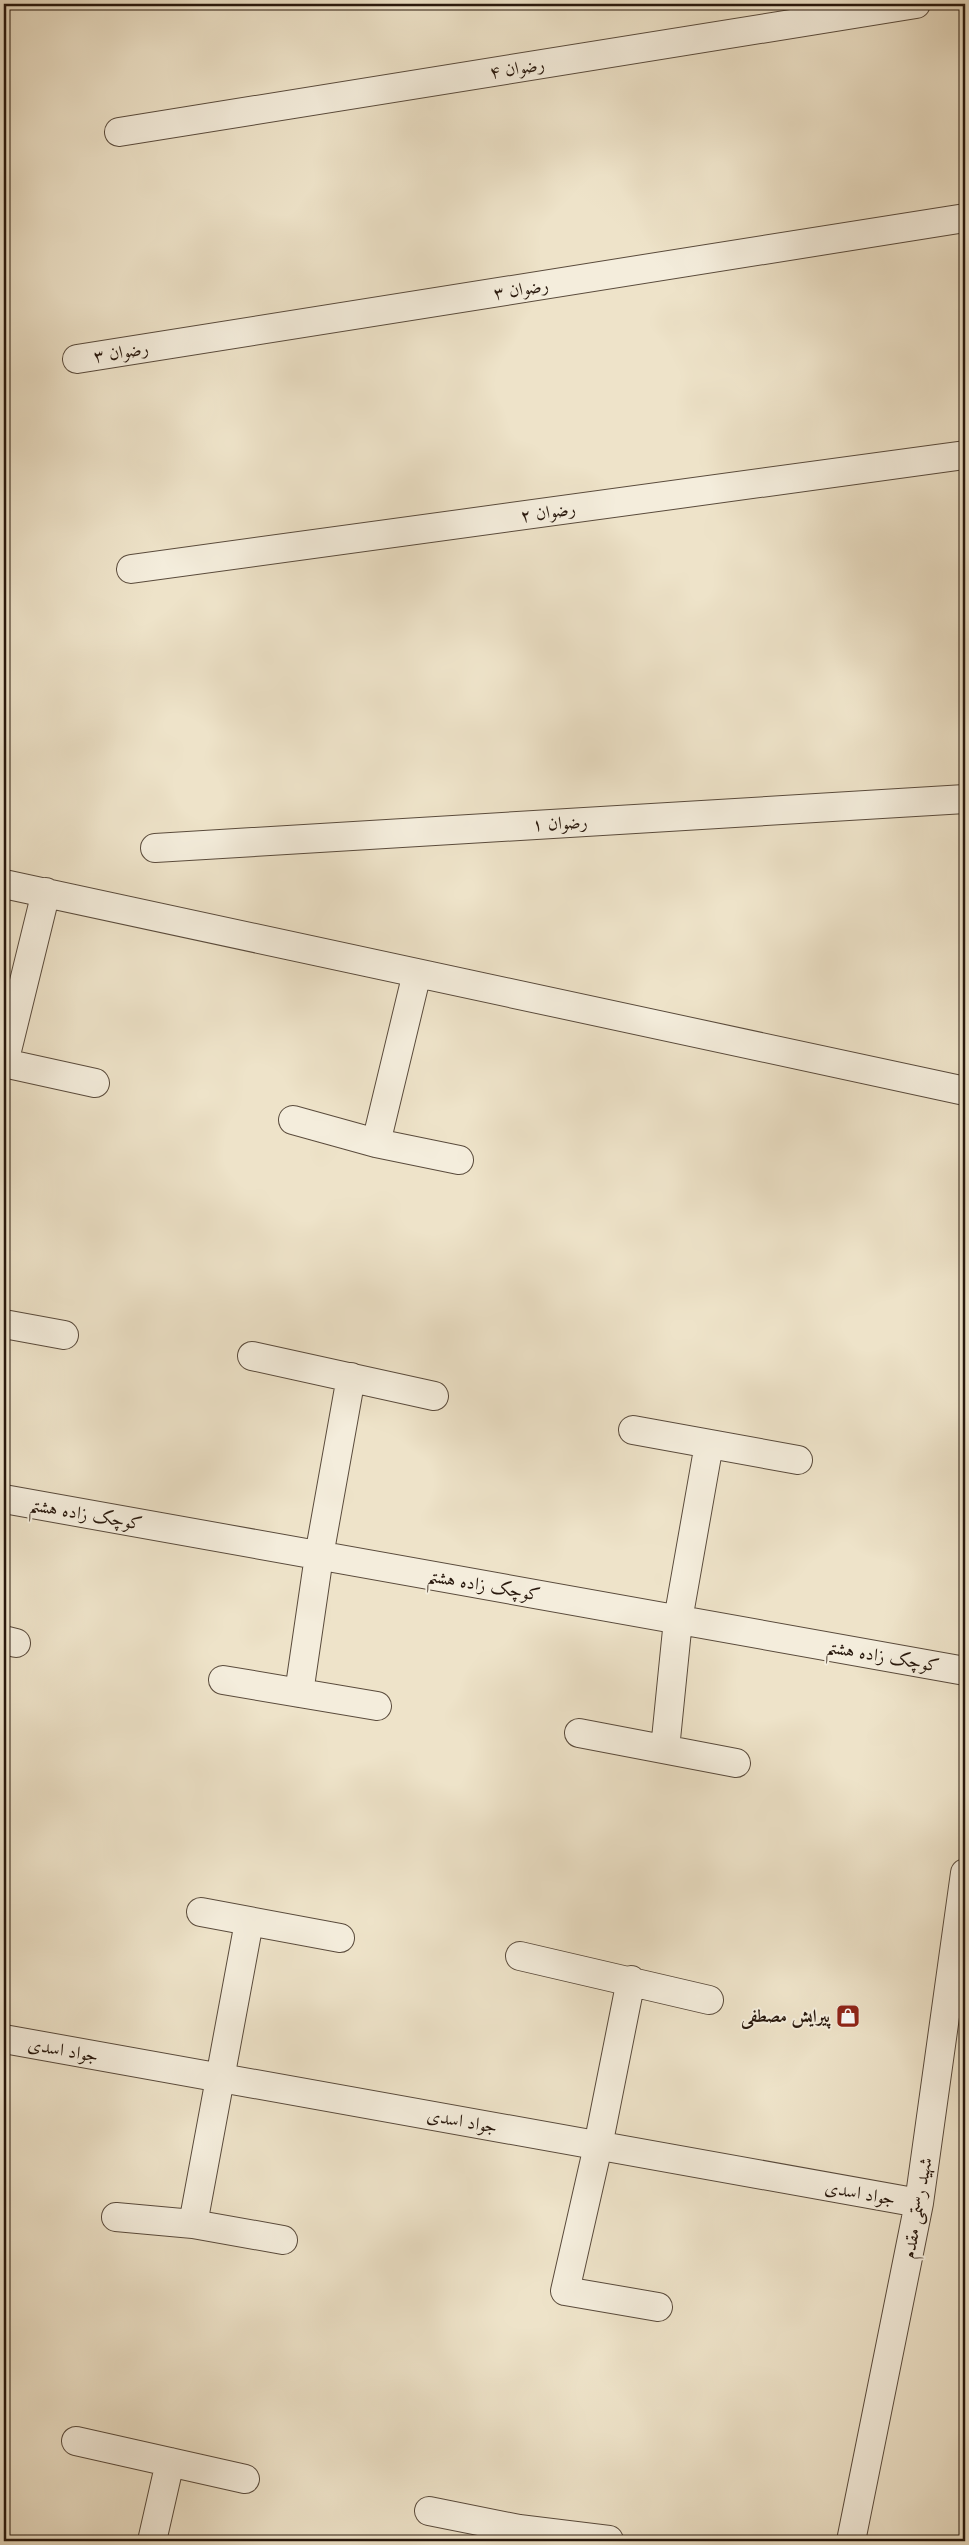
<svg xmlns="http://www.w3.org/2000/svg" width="969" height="2545" viewBox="0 0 969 2545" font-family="'Libre Caslon Text',Amiri,serif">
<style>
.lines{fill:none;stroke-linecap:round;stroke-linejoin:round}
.minor-casing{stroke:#5a4b3c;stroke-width:30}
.minor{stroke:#f4eddc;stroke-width:28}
.labels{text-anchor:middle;stroke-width:4;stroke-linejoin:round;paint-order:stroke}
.street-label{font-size:18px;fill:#28180d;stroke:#f4eddc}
.poi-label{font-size:18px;font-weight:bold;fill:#28180d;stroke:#f4eddc;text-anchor:end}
</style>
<rect width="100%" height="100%" fill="#eee3c9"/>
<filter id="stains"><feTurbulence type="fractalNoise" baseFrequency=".004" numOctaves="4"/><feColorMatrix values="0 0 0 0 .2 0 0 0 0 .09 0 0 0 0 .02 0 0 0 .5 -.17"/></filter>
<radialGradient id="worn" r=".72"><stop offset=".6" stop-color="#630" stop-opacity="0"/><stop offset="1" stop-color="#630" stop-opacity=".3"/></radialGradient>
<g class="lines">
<g class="minor-casing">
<path id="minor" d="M119,132l797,-128
M77,359l888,-141
M131,569l834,-114
M155,848l810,-49
M4,884l961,207
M4,1063l42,-171
M4,1063l91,20
M293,1120l83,23 83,17
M376,1143l41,-170
M4,1324l60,11
M252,1356l182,40
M633,1430l165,30
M4,1499l961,172
M4,1640l12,3
M223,1680l154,26
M299,1693l20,-137 32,-179
M579,1733l157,30
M665,1749l13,-129 31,-176
M201,1912l139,26
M520,1956l189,44
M631,1980l-33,166 -33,145 93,16
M4,2039l915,164
M116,2217l77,7 90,16
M193,2224l56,-302
M76,2441l169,38
M429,2511l90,18 90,11
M152,2541l18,-79
M851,2541l68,-338 46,-330"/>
</g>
<use href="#minor" class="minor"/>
</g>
<defs>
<g id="shop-square" transform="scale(1.25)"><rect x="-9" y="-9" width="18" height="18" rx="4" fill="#8f2418" stroke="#f4eddc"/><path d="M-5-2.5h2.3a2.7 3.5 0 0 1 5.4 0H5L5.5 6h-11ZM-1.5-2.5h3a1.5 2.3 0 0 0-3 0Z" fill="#fff"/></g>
</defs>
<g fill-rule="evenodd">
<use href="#shop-square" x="848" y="2016"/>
</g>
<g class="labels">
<g class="street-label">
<text transform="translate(517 68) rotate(-9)" y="6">رضوان ۴</text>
<text transform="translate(521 289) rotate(-9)" y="6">رضوان ۳</text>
<text transform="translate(121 352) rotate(-9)" y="6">رضوان ۳</text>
<text transform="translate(548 512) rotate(-8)" y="6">رضوان ۲</text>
<text transform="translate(560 823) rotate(-3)" y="6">رضوان ۱</text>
<text transform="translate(86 1514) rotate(10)" y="6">کوچک زاده هشتم</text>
<text transform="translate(484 1585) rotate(10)" y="6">کوچک زاده هشتم</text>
<text transform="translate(883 1656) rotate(10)" y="6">کوچک زاده هشتم</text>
<text transform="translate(63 2050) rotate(10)" y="6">جواد اسدی</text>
<text transform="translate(462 2121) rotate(10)" y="6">جواد اسدی</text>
<text transform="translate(860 2193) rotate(10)" y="6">جواد اسدی</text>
<text transform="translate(917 2208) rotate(-80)" y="6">شهید رستمی مقدم</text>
</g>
<g class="poi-label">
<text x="830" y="2022">پیرایش مصطفی</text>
</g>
</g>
<rect width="969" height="2545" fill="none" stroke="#eee3c9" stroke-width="20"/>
<rect x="5" y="5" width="959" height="2535" fill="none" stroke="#28180d" stroke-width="2.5"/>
<rect x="10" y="10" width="949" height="2525" fill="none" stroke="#28180d"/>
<rect width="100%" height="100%" filter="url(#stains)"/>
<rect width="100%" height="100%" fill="url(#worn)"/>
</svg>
